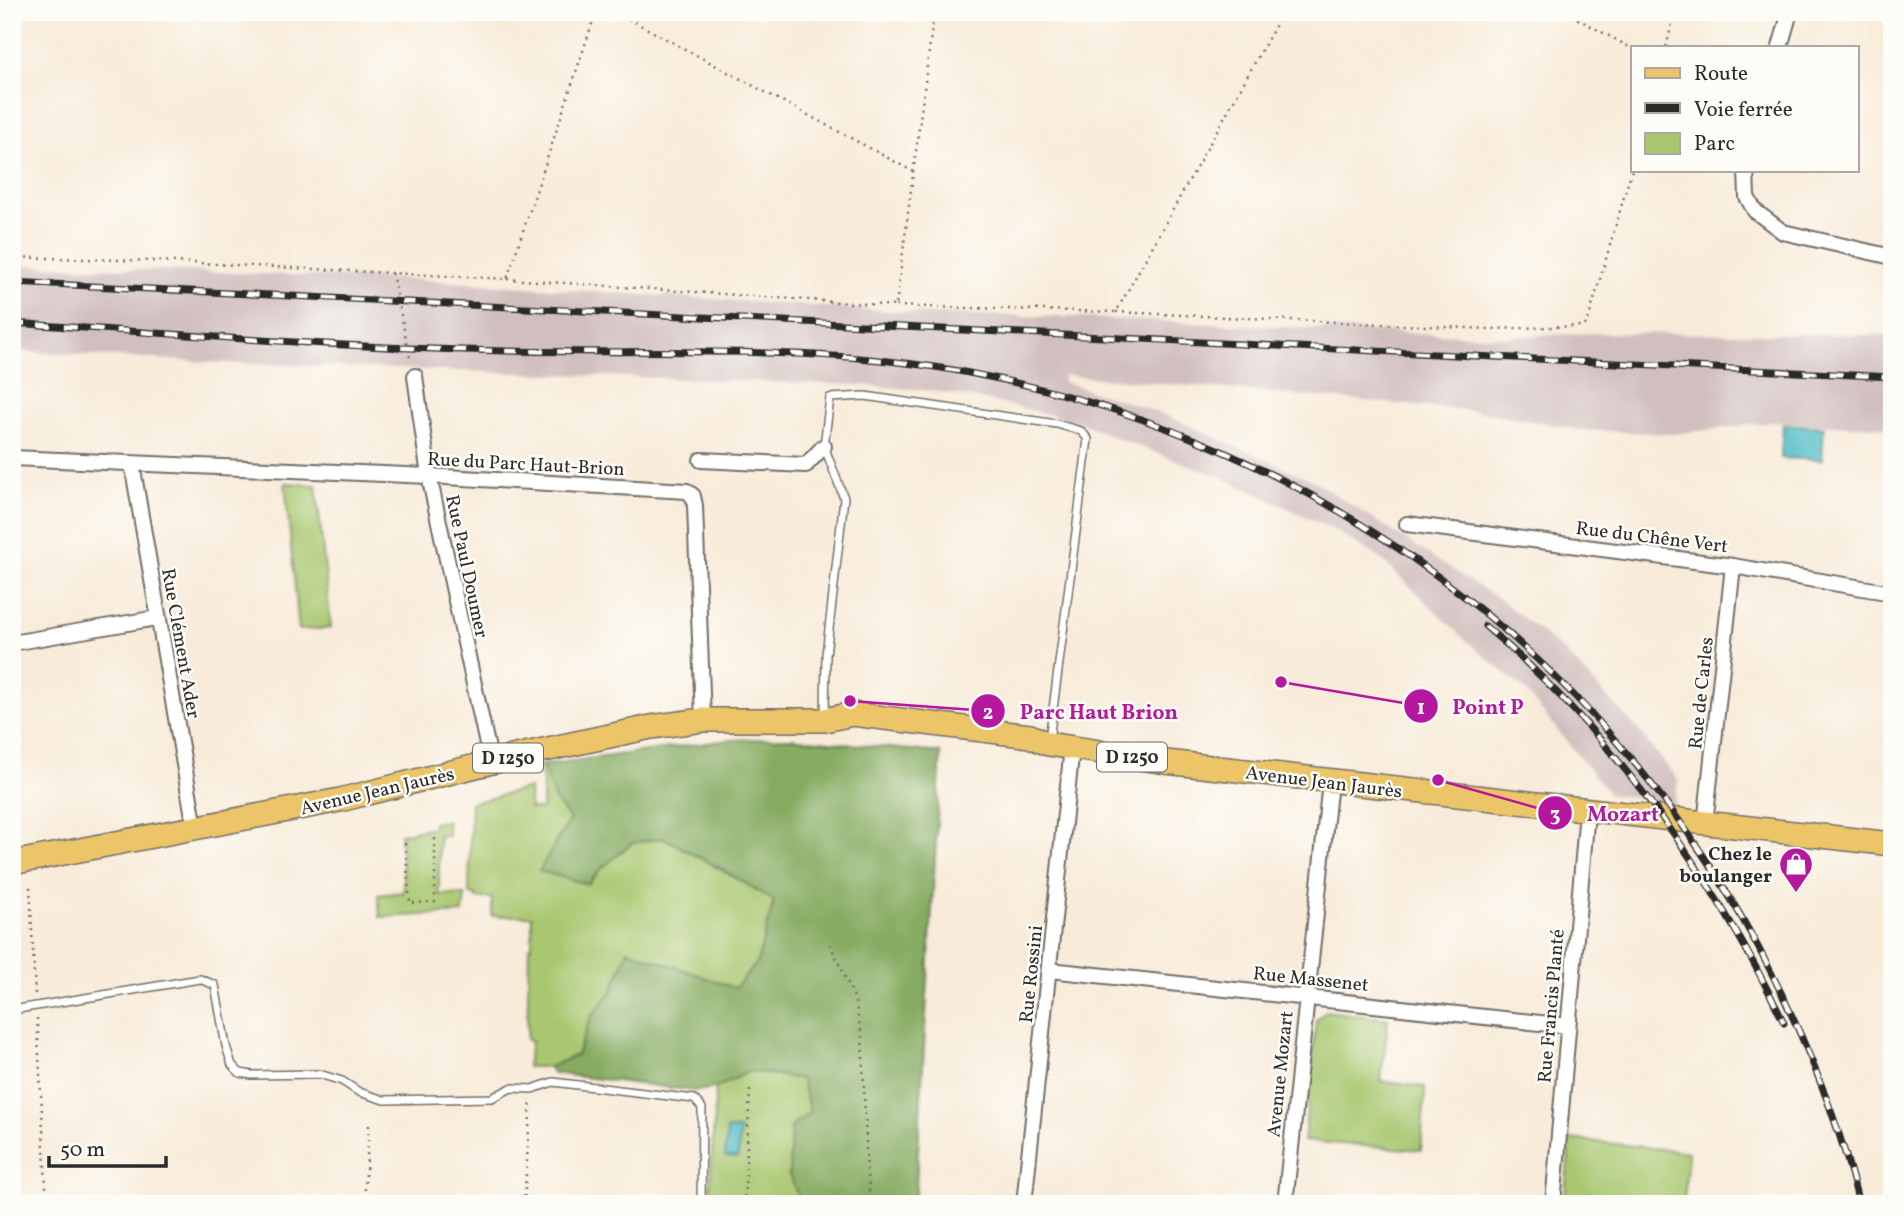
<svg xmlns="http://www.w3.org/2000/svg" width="1904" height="1216" viewBox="0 0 1904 1216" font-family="Vollkorn,serif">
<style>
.industrial{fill:#d1bfbf}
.green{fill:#a8c76f;stroke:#6a794d;stroke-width:2}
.forest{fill:#86ac62;stroke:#586c46;stroke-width:2}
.water{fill:#4dbbc4;stroke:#3c7378;stroke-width:2}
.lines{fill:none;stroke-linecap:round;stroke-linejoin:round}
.service-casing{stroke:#736e68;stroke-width:10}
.minor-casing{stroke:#736e68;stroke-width:18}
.primary-casing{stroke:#736e68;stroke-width:26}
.path{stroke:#736e68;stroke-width:2.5;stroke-dasharray:2 5;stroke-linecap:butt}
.service{stroke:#fff;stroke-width:7}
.minor{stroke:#fff;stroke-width:14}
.primary{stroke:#edc569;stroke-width:23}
.rail-casing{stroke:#2b2b2b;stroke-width:7}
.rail{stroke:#fdfcf7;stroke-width:4.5;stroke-dasharray:13;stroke-linecap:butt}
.labels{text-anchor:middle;stroke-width:5;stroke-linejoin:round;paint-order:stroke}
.shield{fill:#fdfcf7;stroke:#6a6a68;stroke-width:2}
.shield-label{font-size:18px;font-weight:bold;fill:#2b2b2b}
.street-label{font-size:19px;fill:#2b2b2b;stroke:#fdfcf7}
.poi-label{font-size:19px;font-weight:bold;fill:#2b2b2b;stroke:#fdfcf7;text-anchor:end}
.leader{fill:none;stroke:#b5179e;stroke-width:2.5}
.callout-dot{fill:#b5179e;stroke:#fdfcf7;stroke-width:2.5}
.mark-label{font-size:21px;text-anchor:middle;font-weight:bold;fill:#fff}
.callout-label{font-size:21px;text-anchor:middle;font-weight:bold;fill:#b5179e;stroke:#fdfcf7;stroke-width:5;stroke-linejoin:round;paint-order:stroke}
</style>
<rect width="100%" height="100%" fill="#fdfcf7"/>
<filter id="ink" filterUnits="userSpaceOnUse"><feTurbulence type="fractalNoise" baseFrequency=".0143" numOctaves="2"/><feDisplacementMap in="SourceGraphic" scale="14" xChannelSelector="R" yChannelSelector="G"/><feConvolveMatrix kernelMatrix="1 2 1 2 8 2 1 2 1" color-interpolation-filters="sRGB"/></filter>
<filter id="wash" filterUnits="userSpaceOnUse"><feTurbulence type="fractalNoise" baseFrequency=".00686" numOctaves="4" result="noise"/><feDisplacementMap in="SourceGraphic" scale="28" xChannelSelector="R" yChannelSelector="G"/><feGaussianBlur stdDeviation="1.57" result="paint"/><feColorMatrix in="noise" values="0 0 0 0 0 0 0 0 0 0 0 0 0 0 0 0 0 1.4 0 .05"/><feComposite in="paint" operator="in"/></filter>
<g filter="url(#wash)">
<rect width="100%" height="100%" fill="#f8ebd9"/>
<path class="industrial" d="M12,265l396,14 526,35 134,3 436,20 91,-4 297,2v93l-117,-6 -102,12 -92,-4 -104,-19 -412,-36 -2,7 77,24 37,14 137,61 192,123 57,46 73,78 42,52 -3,24 -39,-7 -26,-2 -86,-106 -53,-44 -91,-87 -46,-28 -113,-53 -110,-41 -31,-14 -85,-20 -60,-11 -74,-6 -635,-22 -214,-12z"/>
<path class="green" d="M285,483l31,2 15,143 -32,2z
M542,765l13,35 15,19 -15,24 33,41 12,-15 32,-26 32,-5 110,62 -17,63 -22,26 -107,-39 -16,41 -21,26 -14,38 -28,12h-22l4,-26 -4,-1 2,-93 3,-1v-30h-40v-18h-16l-1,-3 -6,-1 2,-91 58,-15 1,21h12l1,-26 -4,-17z
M447,821l1,15h-9v58l26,1 -2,18 -83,4 -2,-22 26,-3 -4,-58 33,-7v-4z
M1326,1011l62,8 -7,62 44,6 -4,63 -117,-9 12,-121z
M750,1071l52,8 8,33 -21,63 13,29h-93l7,-116z
M1570,1139l118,13 -4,52h-120z"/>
<path class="forest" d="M789,738l152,15 -26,451h-113l-13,-29 2,-48 19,-15 -9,-33 -51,-8 -34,17 -20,3 -144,-18 -3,-6 28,-12 14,-38 21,-26 16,-41 107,38 22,-25 17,-62 -55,-34 -55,-29 -32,5 -31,26 -13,15 -49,-13 31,-52 -15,-19 -13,-35 187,-25z"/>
<path class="water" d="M1783,424l41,3 -2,33 -41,-2z
M727,1129l13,1 -2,28 -13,-1z"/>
</g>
<g filter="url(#ink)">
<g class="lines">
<g class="service-casing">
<path id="service" d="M825,716l1,-61 18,-157 -20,-52 6,-48 35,-2 192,28 24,7 7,8 -39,301
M12,1010l188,-31 15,6 11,61 6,19 8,8 12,2 67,-1 23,7 17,11 25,8 108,-2 19,-10 21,1 21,-7 141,17 8,9 -1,96"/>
</g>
<g class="minor-casing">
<path id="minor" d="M1780,47l10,-35
M1746,170l1,27 8,14 28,21 109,25
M415,376l14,100 62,287
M12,458l417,18 258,15 6,5 2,10 8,214
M701,460l105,5 18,-19
M132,464l63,364
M1407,524l326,42 159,27
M12,643l145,-25
M1705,824l28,-258
M1050,970l518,56
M1024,1204l48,-457
M1285,1204l45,-422
M1553,1204l34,-393"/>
</g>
<g class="primary-casing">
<path id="primary" d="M12,863l328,-63 176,-44 135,-29 52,-7h122l27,-6 178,22 18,8 118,18 726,82"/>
</g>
<path class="path" d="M616,12l298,160
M1565,12l68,37
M1666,47l9,-35
M12,257l145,4 350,18 89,-267
M392,273l19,89
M507,279l389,27 38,-294
M896,306l220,6 167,-300
M1116,312l374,17 93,-3 4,-2 46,-158
M405,843l5,60 25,-1v-64
M30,887l5,107
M830,944l24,53 8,39 5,136 4,32
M37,1018l10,186
M364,1204l5,-79
M524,1204l7,-105
M744,1204l6,-115"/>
<use href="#service" class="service"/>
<use href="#minor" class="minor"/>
<use href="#primary" class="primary"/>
<g class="rail-casing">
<path id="rail" d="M12,282l1880,95
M12,323c165,11 330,25 496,28 153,3 310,-7 461,22 347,65 643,283 802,599 37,74 69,152 88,232
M1485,626c126,105 229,250 299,397"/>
</g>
<use href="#rail" class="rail"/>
</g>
</g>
<defs>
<g id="shop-pin" transform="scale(1.75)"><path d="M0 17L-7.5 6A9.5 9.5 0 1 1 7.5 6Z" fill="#b5179e" stroke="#fdfcf7"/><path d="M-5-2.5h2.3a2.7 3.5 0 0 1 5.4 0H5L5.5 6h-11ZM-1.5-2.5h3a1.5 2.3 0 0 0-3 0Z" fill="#fff"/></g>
</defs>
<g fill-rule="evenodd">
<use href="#shop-pin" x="1796" y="864"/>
</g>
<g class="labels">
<g class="shield">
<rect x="1097" y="742.5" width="70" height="29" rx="5"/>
<rect x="473" y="743.5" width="70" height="29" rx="5"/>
</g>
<g class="shield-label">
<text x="1132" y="763">D 1250</text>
<text x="508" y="764">D 1250</text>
</g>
<g class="street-label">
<text transform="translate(526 463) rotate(3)" y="7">Rue du Parc Haut-Brion</text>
<text transform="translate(1652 536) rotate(7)" y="7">Rue du Chêne Vert</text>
<text transform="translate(468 566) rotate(78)" y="7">Rue Paul Doumer</text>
<text transform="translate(182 643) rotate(80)" y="7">Rue Clément Ader</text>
<text transform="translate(1700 693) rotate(-84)" y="7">Rue de Carles</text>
<text transform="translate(1324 781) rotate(7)" y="7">Avenue Jean Jaurès</text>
<text transform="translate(377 790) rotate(-13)" y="7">Avenue Jean Jaurès</text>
<text transform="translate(1030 974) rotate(-84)" y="7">Rue Rossini</text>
<text transform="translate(1311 978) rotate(6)" y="7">Rue Massenet</text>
<text transform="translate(1550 1006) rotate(-85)" y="7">Rue Francis Planté</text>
<text transform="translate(1279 1074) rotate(-84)" y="7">Avenue Mozart</text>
</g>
<g class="poi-label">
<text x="1772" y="860">Chez le<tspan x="1772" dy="22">boulanger</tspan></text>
</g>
</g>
<path class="leader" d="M1281 682L1421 706M850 701L988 711M1438 780L1555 813"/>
<g class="callout-dot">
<circle cx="1281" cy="682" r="7"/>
<circle cx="850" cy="701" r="7"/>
<circle cx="1438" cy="780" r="7"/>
<circle cx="1421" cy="706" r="18"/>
<circle cx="988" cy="711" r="18"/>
<circle cx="1555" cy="813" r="18"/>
</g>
<g class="mark-label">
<text x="1421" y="714">1</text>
<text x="988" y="719">2</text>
<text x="1555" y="821">3</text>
</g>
<g class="callout-label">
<text x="1488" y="714">Point P</text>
<text x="1099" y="719">Parc Haut Brion</text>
<text x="1623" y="821">Mozart</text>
</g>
<rect width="1904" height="1216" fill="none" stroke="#fdfcf7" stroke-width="42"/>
<rect x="1631" y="46" width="228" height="126" fill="#fdfcf7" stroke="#a9a8a5" stroke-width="2"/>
<rect x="1645" y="68" width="35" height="10" fill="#edc569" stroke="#a9a8a5" stroke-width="2"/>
<text x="1694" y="80" font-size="21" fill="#2b2b2b">Route</text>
<rect x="1645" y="103" width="35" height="10" fill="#2b2b2b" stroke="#a9a8a5" stroke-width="2"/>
<text x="1694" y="116" font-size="21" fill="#2b2b2b">Voie ferrée</text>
<rect x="1645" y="133" width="35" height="21" fill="#a8c76f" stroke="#a9a8a5" stroke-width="2"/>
<text x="1694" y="150" font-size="21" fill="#2b2b2b">Parc</text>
<path d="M49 1156v10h117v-10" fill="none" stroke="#2b2b2b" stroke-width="3.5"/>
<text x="60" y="1156" font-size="21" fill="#2b2b2b" stroke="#fdfcf7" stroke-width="5" paint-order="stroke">50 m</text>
</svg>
